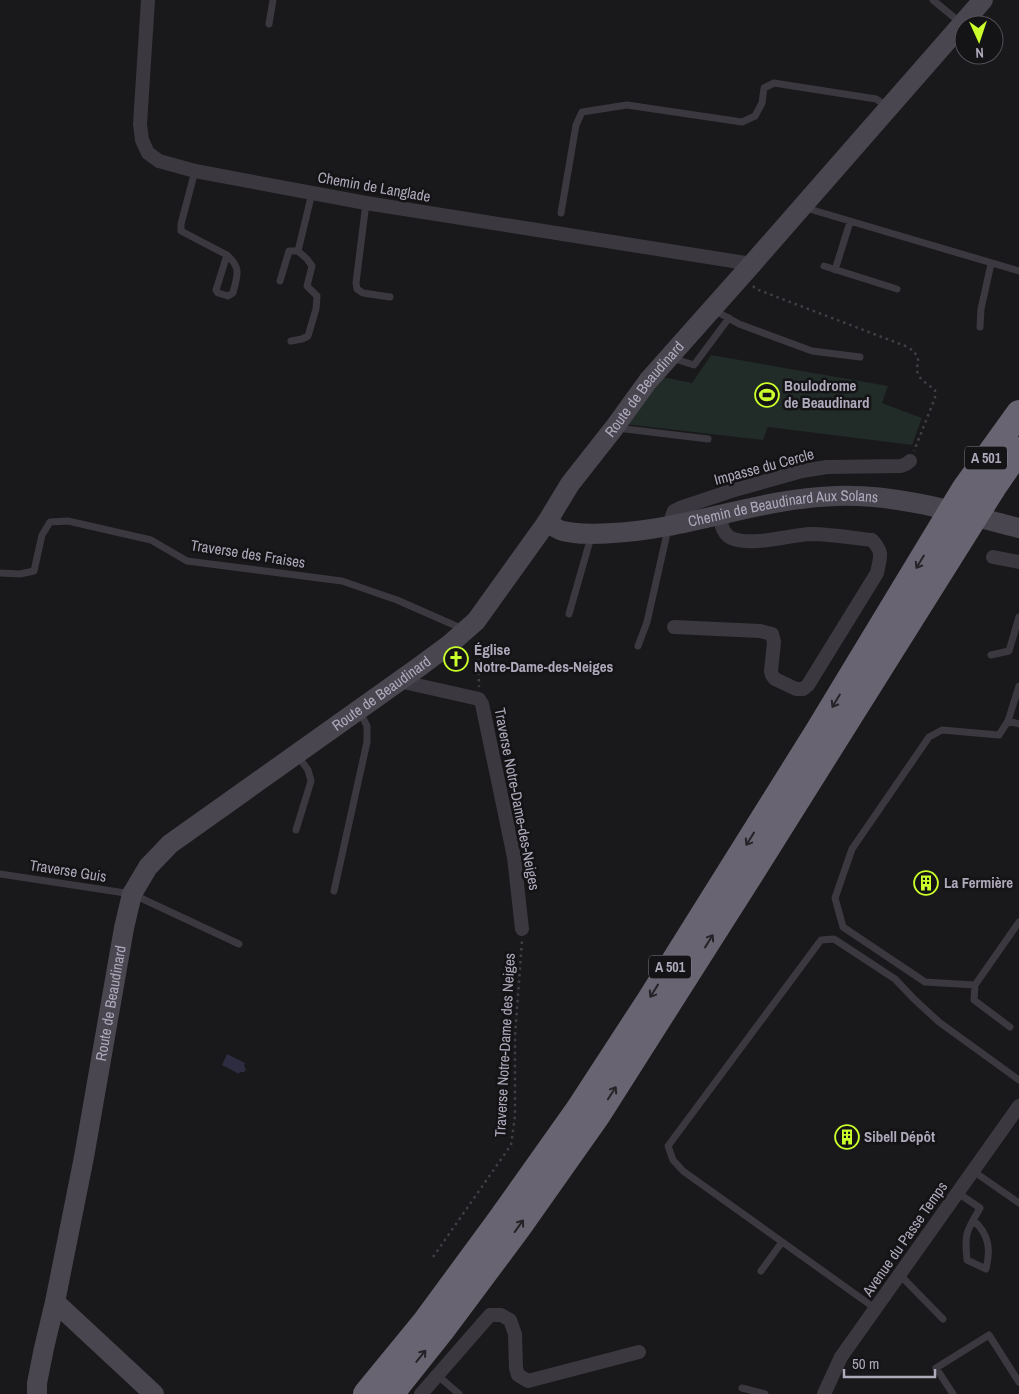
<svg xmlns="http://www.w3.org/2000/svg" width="1019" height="1394" viewBox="0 0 1019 1394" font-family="'Archivo Narrow',sans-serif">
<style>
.green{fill:#212b28}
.water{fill:#2d2c40}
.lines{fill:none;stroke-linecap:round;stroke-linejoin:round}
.path{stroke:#413e47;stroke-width:2.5;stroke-dasharray:2.5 4;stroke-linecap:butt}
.lane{stroke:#3b3840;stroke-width:7}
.street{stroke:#3b3840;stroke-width:14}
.secondary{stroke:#494650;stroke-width:20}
.highway{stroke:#686471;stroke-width:26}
.oneway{stroke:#252327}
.labels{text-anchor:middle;stroke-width:5;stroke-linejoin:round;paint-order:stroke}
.shield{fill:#141315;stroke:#807c89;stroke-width:1}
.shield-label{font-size:14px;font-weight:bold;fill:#aea9bb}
.street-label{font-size:15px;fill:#aea9bb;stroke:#141315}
.poi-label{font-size:15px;font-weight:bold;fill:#aea9bb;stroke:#141315;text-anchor:start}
</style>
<rect width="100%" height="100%" fill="#19181a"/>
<path class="green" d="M711,355l177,31 -6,17 40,15 -10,27 -144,-18 -5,13 -139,-16 39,-47 29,6z"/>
<path class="water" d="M227,1054l18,9 -1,2 2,5 -2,2h-4l-1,2 -17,-9z"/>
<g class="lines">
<path class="path" d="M753,286l3,3 152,58c19,14 4,17 11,29 3,5 11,10 16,14v8l-21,53
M478,640l1,47
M433,1257l78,-112 4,-29v-80l7,-95"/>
<path class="lane" d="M933,0l29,24
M269,24l4,-24
M195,171l-14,53v7l46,24 -11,35 2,3 10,3 5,-3c4,-18 9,-24 -6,-38
M366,203l-10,80 1,6 6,4 27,4
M806,208l213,63
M561,213l15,-88 6,-13 45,-7 115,17 13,-6 7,-13 2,-15 10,-5 102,16 11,7
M824,266l73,23
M835,270l15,-48
M280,281l9,-30h9
M714,310l25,14 73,27 48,6
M980,327l1,-18 10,-45
M291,341l11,-2 6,-3 8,-27 1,-13 -10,-10 5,-20 -5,-7 -9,-8 14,-58
M672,358l22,7 35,-47
M617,428l91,11
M0,573l20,1 14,-3 8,-36 8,-13 18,-1 83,19 36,21 155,20 55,19 66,29
M569,614l22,-77
M638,646l9,-24 21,-93
M991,655l18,-4 10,-34
M1008,721l11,-35
M1019,724l-11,-3 -9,14 -57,-5 -13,7 -77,112 -17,49 8,29 82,55 50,3 44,-63
M296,830l15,-49 -3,-11 -10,-14
M0,874l132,20 107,50
M334,891l33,-149v-16l-7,-14
M975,985l-1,15 36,27
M973,1171l46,32
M958,1193l22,15c-13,23 -16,24 -13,52l19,9c5,-20 3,-35 -13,-49
M761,1271l21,-29
M900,1275l43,44
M876,1309l-193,-138 -10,-11 -5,-14 153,-206 13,-1 61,40 19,20 25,23 80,58
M437,1375l22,19
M742,1388l23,6
M953,1394l-17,-26 53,-33 30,47"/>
<path class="street" d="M148,0l-8,124 2,16 6,13 11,8 36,10 171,32 386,61
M668,527l6,-16 6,-3 51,-17 71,-20 25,-4 74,-1 5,-2 4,-3
M993,557l26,5
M674,627l86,4 12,3 2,8 -3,29 1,4 3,4 21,10h7l5,-4 69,-112c3,-16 7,-20 -5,-33 -20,-2 -41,-6 -61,-6 -22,1 -57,12 -77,5 -11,-3 -13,-14 -14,-24
M399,681l80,18 3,5 32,153 8,72
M421,1394l69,-79h11l9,5 5,14 1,34 2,7 10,6 111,-29
M824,1394l17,-37 178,-251"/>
<g class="secondary">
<path id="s1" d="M547,522c5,3 11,8 16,9 16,4 34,3 50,2 76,-4 147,-35 224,-37 61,-2 123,17 182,32"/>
<path d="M55,1302l99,92"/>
<path id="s2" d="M37,1394v-11l7,-35 11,-46 29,-145 40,-229 8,-34 16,-27 22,-23 249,-177 31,-23 26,-23 71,-99 23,-38 44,-56 34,-47 104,-117 231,-264"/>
</g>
<path class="highway" d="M366,1394l59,-72 75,-102 78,-110 71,-109 169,-270 147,-243 54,-75
M391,1394l51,-64 76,-102 79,-112 155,-244 241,-384 26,-38"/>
</g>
<defs><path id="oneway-shaft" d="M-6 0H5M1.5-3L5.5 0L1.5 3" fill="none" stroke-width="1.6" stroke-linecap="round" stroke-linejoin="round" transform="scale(1.25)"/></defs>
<g class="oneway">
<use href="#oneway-shaft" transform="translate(920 562) rotate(121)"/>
<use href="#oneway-shaft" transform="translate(836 701) rotate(121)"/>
<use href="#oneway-shaft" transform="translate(750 839) rotate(122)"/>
<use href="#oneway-shaft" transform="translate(709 941) rotate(-58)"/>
<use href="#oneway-shaft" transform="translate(654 991) rotate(122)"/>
<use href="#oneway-shaft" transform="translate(612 1093) rotate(-57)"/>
<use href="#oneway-shaft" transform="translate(519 1226) rotate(-54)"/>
<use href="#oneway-shaft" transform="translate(421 1356) rotate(-51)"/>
</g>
<defs>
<g id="stadium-ring" transform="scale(1.25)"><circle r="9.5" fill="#141315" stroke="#caff2b" stroke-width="1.5"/><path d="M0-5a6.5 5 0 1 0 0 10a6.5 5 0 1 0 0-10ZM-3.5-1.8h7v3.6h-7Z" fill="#caff2b"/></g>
<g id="church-ring" transform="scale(1.25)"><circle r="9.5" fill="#141315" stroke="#caff2b" stroke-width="1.5"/><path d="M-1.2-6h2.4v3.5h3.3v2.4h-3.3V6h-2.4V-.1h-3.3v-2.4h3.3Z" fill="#caff2b"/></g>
<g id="building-ring" transform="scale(1.25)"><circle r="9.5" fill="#141315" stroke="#caff2b" stroke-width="1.5"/><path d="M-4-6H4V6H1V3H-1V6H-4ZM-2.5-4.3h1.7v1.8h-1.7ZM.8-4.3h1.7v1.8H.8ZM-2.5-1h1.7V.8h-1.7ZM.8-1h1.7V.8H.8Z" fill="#caff2b"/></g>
</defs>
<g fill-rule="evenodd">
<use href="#stadium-ring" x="767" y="395"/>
<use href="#church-ring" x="456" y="659"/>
<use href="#building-ring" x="926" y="883"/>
<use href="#building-ring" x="847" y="1137"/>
</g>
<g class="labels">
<g class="shield">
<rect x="965" y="446.5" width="42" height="23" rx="4"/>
<rect x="649" y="955.5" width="42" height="23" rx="4"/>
</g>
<g class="shield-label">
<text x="986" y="463">A 501</text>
<text x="670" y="972">A 501</text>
</g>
<g class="street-label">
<text transform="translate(374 187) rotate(10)" y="5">Chemin de Langlade</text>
<text dy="5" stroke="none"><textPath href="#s2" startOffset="1238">Route de Beaudinard</textPath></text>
<text transform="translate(764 467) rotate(-15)" y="5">Impasse du Cercle</text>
<text dy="5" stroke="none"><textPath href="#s1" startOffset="241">Chemin de Beaudinard Aux Solans</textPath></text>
<text transform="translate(248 554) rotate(9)" y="5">Traverse des Fraises</text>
<text dy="5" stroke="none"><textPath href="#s2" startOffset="832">Route de Beaudinard</textPath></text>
<text transform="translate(517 799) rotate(79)" y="5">Traverse Notre-Dame-des-Neiges</text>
<text transform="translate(68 871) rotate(9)" y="5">Traverse Guis</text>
<text dy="5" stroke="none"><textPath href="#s2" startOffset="398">Route de Beaudinard</textPath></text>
<text transform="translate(505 1045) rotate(-87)" y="5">Traverse Notre-Dame des Neiges</text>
<text transform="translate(905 1239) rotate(-55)" y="5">Avenue du Passe Temps</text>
</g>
<g class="poi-label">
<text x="784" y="391">Boulodrome<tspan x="784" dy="17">de Beaudinard</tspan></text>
<text x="474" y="655">Église<tspan x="474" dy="17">Notre-Dame-des-Neiges</tspan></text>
<text x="944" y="888">La Fermière</text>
<text x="864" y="1142">Sibell Dépôt</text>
</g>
</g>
<g transform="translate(979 40) rotate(177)"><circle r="24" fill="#141315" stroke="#524f57"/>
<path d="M0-4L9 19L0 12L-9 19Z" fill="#caff2b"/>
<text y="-8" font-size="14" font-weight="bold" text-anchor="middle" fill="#aea9bb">N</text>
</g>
<path d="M844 1369v8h91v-8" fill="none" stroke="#aea9bb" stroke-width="2.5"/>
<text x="852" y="1369" font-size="15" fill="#aea9bb" stroke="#141315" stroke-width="4" paint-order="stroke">50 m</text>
</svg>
